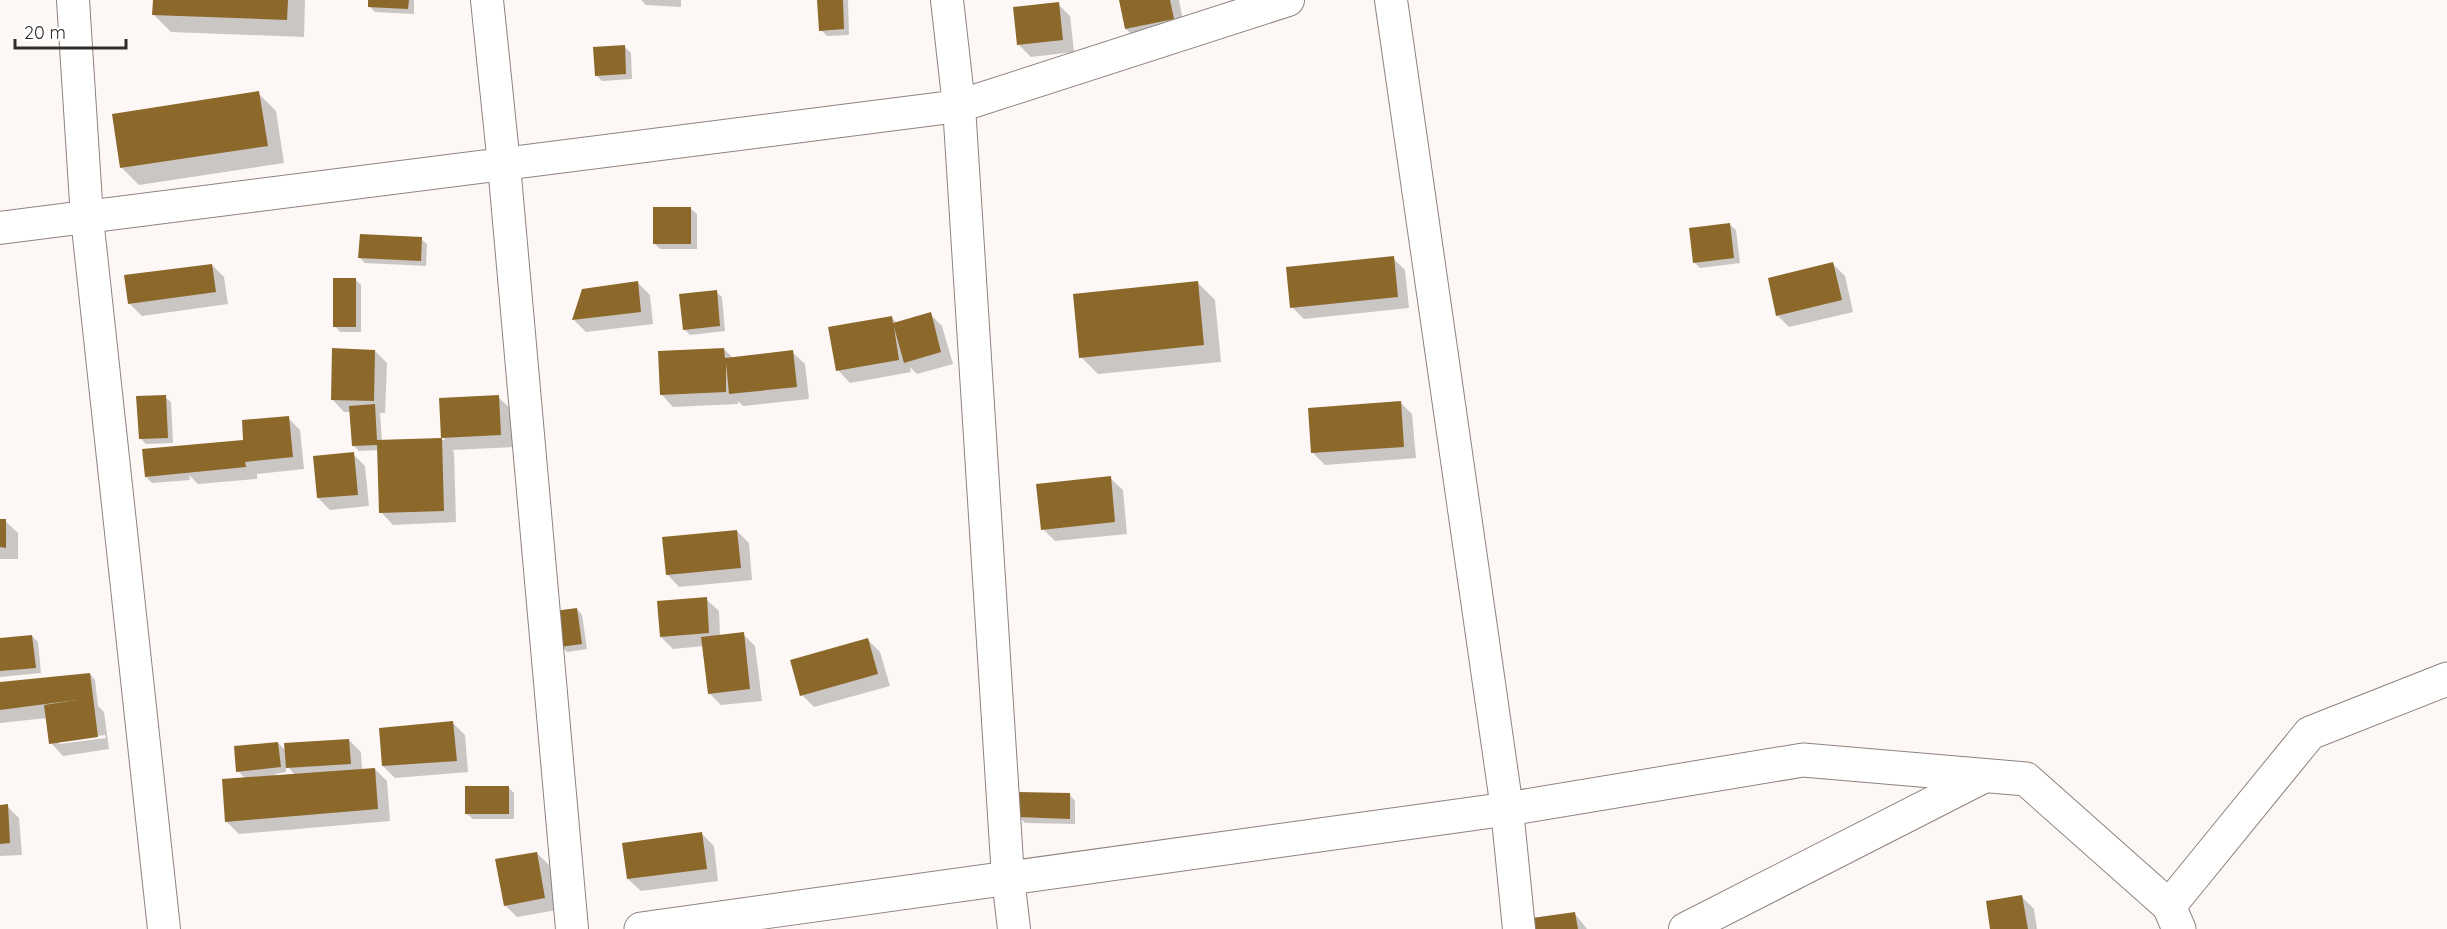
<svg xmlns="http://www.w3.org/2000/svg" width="2447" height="929" viewBox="0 0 2447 929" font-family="Quicksand,sans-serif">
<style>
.shadow{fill:#0003;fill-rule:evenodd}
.building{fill:#8d682b}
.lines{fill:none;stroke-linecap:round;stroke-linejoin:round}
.minor-casing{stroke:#8e837d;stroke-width:34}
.tertiary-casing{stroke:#8e837d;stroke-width:35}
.minor{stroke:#fff;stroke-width:32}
.tertiary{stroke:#fff;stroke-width:33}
</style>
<rect width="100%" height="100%" fill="#fdf8f6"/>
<path class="shadow" d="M154,0h151l-1,37 -133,-5 -17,-17z
M370,0h44v14l-39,-2 -6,-6z
M641,0h40v7l-35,-2z
M819,0h29l1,35 -22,1 -6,-6z
M1120,0h59l6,31 -47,10 -12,-12z
M1058,4l12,12 4,36 -43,5 -12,-12z
M625,47l6,6 1,26 -30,2 -6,-6z
M258,93l18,18 8,52 -145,22 -17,-17z
M691,209l6,5v35h-37l-6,-6z
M1730,225l6,5 4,33 -40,5 -6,-6z
M421,239l6,5 -1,22 -61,-3 -6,-6z
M1393,258l12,12 4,38 -105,11 -12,-12z
M1833,264l12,12 8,36 -64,15 -12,-12z
M212,265l12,12 4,27 -86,12 -13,-13z
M355,279l6,6v47h-21l-5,-6z
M1197,282l18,18 6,62 -123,12 -17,-17z
M638,283l12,12 3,29 -67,8 -12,-12z
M716,292l6,5 3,34 -35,4 -6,-6z
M930,314l12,12 11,38 -36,10 -7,-7 1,5 -61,11 -12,-13 53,-53 6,6z
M724,349l9,9 59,-6 13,12 4,35 -66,7 -5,-5v3l-65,3 -12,-13z
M375,351l12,12 -2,50h-5l2,28 63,-1 -2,-3 55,-40 13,12 2,38 -61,3 2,2 2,70 -63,3 -12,-13 -2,-62 -20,1 -6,-6 -2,-33h-7l-12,-13z
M165,397l6,5 2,41 -27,1 -6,-6z
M1400,402l12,12 4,44 -91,7 -12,-12z
M288,418l12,12 4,39 -47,5v5l-59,5 -9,-9 1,5 -38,3 -6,-6 99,-36z
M353,454l12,12 4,40 -39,4 -12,-12z
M1110,478l13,12 4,44 -72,7 -12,-12z
M0,521h5l13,12v26h-18z
M737,531l12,12 3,37 -73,7 -12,-13z
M706,599l13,12 1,26 23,-3 12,12 7,55 -41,4 -12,-12 -5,-47 -31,3 -12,-12z
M577,609l5,6 5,34 -20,3 -6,-6z
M32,636l6,6 3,31 -41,4v-37z
M868,640l12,12 10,34 -76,21 -12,-12z
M90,674l5,6 3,26 6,6 5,37 -46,7 -12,-13 -4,-25 -47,5v-40zM105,735l1,3 -47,6v-3z
M453,723l12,12 3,37 -73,6 -12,-12z
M349,740l12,12 1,18 13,-1 12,12 3,40 -151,13 -12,-12 18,-44 -7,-7 40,-28 8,8zM286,765l9,10 -19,1 -1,-2 11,-2z
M508,787l6,6v26h-41l-6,-5z
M1070,795l5,6v23l-50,-1 -6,-6z
M7,806l12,12 3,37 -22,1v-49z
M702,834l12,12 4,35 -77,10 -13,-12z
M537,853l12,12 8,45 -40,7 -12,-12z
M2022,897l12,12 3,20h-45z
M1575,914l12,15h-51z"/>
<path class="building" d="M153,0h135l-1,20 -135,-5z
M368,0h41l-1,9 -40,-2z
M817,0h26l1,29 -25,2z
M1119,0h51l4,19 -49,10z
M1059,2l4,38 -46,5 -4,-38z
M625,45l1,29 -31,2 -2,-29z
M259,91l9,55 -148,22 -8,-54z
M653,207h38v37h-38z
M1730,223l4,35 -41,5 -4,-35z
M360,234l62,3 -1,24 -63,-3z
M1394,256l4,41 -108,11 -4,-41z
M1833,262l9,38 -66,16 -8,-38z
M212,264l4,28 -88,12 -4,-29z
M333,278h23v49h-23z
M638,281l3,31 -69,8 10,-31z
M1198,281l6,64 -125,13 -6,-64z
M717,290l3,36 -37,4 -4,-36z
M931,312l10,40 -37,11 -10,-36 5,33 -63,11 -8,-44 64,-11 1,7z
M332,348l43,2 -1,51 -43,-1z
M724,348l1,10 68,-8 4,37 -68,7 -3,-31v29l-66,3 -2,-44z
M166,395l2,43 -29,1 -3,-43z
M499,395l2,40 -60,3 -2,-40z
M1401,401l3,46 -93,6 -3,-45z
M375,404l2,36 65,-2 2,73 -65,2 -2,-68 -25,1 -3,-40z
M289,416l4,41 -48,5 1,5 -101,10 -3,-28 101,-9 -1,-20z
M354,452l4,43 -41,3 -4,-42z
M1111,476l4,46 -74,8 -5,-46z
M0,519h6v29l-6,-1z
M737,530l4,38 -75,7 -4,-38z
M707,597l2,36 -49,4 -3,-36z
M577,608l5,36 -22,3 -6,-36z
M744,632l6,57 -42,5 -7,-57z
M32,635l4,33 -36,3v-33z
M868,638l10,36 -78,22 -10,-36z
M90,673l8,64 -49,7 -5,-39 32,-5 -76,10v-28z
M453,721l4,40 -75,5 -3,-38z
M349,739l2,25 -65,4 -2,-25z
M278,742l3,25 -45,5 -2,-26z
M375,768l3,41 -153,13 -3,-43z
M465,786h44v28h-44z
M1018,792l52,1v26l-52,-2z
M8,804l2,39 -10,1v-39z
M702,832l5,37 -80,10 -5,-36z
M537,852l8,46 -41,8 -9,-47z
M2022,895l6,34h-38l-4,-28z
M1575,912l3,17h-44l-2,-11z"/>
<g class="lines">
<g class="minor-casing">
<path id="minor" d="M73,0l14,218 77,711
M487,0l17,165 68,764
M947,0l12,106 49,772 6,51
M1391,0l116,809 12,120
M0,228l959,-122 329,-106
M1685,929l300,-153"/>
</g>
<g class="tertiary-casing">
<path id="tertiary" d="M2169,906l141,-173 137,-54
M641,929l866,-120 296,-49 223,19 143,127 10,23"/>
</g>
<use href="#minor" class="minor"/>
<use href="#tertiary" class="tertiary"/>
</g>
<path d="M15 39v9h111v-9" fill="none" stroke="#312d2a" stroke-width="3"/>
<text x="24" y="39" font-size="18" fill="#312d2a" stroke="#ffffff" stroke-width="4.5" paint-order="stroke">20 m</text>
</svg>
